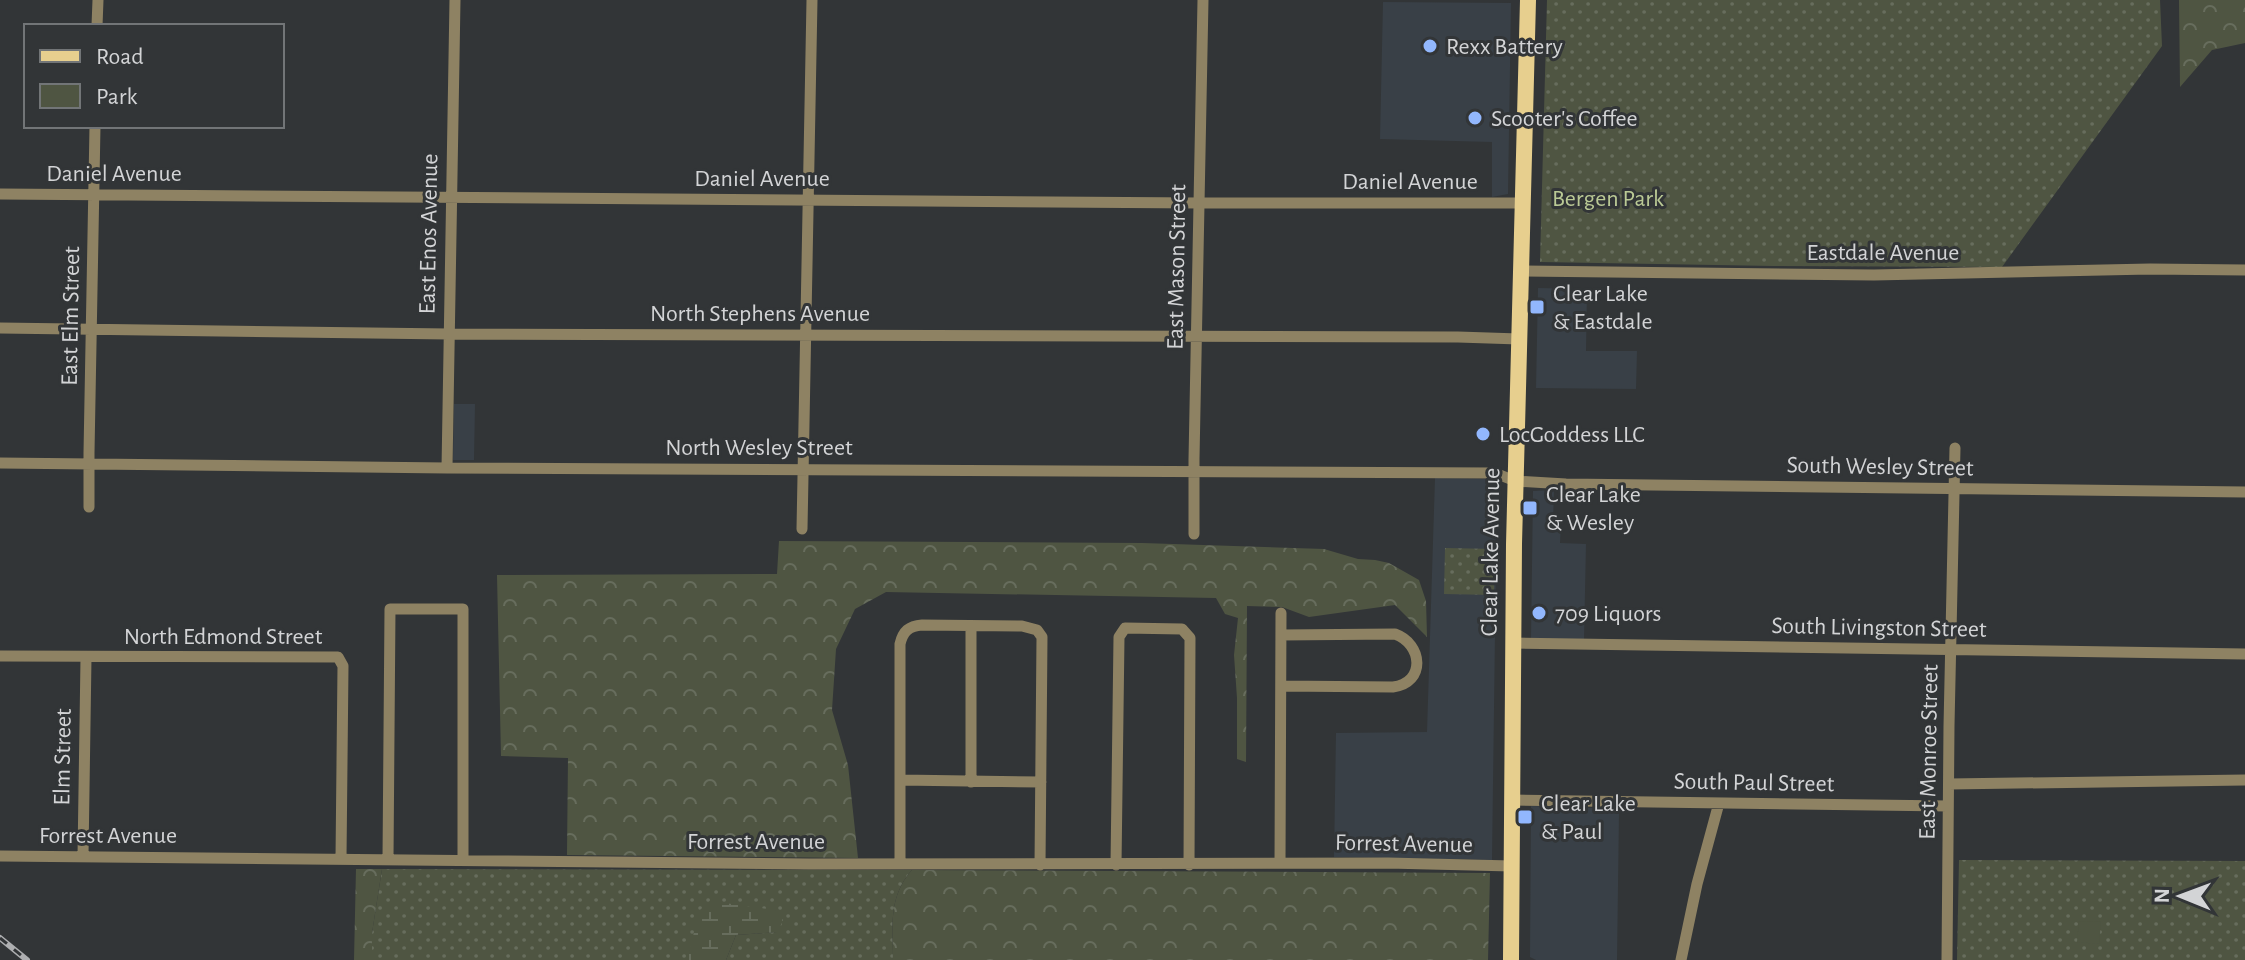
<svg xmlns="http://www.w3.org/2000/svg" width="2245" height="960" viewBox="0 0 2245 960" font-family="'Alegreya Sans',sans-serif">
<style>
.built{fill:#394047}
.green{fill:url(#green-dots)}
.forest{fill:url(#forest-crowns)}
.wetland{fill:url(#wetland-marsh)}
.pitch{fill:#4f5542}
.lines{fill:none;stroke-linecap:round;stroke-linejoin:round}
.minor{stroke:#8e8263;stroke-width:11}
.primary{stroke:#e7cf8e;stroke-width:16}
.rail-casing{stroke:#aeafb1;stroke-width:6}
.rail{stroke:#323537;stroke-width:3;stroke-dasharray:9;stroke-linecap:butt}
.poi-dot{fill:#92b7fd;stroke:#323537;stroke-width:3}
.labels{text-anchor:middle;stroke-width:6;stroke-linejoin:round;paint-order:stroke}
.poi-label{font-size:24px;fill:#d3d4d6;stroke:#323537;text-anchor:start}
.street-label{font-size:24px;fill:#d3d4d6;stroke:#323537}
.park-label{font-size:24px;fill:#bac995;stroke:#323537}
</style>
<defs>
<pattern id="green-dots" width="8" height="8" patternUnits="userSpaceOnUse" patternTransform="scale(2)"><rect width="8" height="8" fill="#4f5542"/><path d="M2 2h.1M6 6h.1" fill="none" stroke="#676d5d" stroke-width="1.8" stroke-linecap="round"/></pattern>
<pattern id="forest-crowns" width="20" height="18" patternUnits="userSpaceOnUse" patternTransform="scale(2)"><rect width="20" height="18" fill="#4f5542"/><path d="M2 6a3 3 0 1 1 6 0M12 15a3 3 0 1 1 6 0" fill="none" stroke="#676d5d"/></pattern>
<pattern id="wetland-marsh" width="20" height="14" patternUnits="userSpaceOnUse" patternTransform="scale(2)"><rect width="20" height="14" fill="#4f5542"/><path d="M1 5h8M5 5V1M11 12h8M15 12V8" fill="none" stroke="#676d5d"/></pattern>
</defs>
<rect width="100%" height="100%" fill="#323537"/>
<path class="built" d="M1383,2l128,1 -3,191 -16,3v-55l-112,-3z
M1538,288l49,1 -1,62h51l-1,38 -100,-1z
M454,404h21l-1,56h-21z
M1435,478l54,1 8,2 -5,379 -158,-3 2,-124 91,-1z
M1554,490l-1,32 8,1 -1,20 26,1 -2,96 -53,-1 2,-148z
M1531,806l66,2 9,5h13l-2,147h-81l-6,-3z"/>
<path class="green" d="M1547,0h613l2,46 -160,221 -228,-1 -234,-4z
M1445,548l50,1 -1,46 -50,-1z
M1959,860l286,1v99h-288z
M382,869l530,1c-24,27 -19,56 -19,90h-167l10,-25 41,-3 -2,-22 -86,41v9h-317v-27z"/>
<path class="forest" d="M2179,0h66v43l-33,7 -32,37z
M779,541l363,2 182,6 34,10 17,1 14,3 30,17 7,21 1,36 -32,-32 -86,12 -27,-10 -35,-1 -1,156 -9,-3v-61l-3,-43 4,-37 -13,-4 -9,-16 -330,-6 -31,17 -19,40 -4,61 16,55 10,93 -291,-3 1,-97 -67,-2 -4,-181 280,-1z
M356,869h26l-10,64v27h-18z
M912,870l578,3 -2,87h-595c0,-34 -5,-63 19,-90z"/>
<path class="wetland" d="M710,901l65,9 8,10 -5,12 -42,3 -10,25h-37v-9l11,-41z"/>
<path class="pitch" d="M2079,921l22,1 -2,22 -22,-2z"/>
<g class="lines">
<path class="minor" d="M97,26l1,-26
M0,194l1199,9h325
M1522,271l352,4 276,-6 95,1
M0,328l449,6 1009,3 61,2
M0,463l447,5 1048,5 20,8 51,3 679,8
M447,468l8,-468
M89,507v-54l6,-327
M802,529l10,-529
M1194,534v-75l9,-459
M1513,643l732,11
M0,656l338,1 5,9 -2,193
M1281,686l112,1c33,-4 30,-43 2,-53l-114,1
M901,780l140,2
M971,782v-156
M1949,784l296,-4
M1512,800l436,6
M0,856l809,8 579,-1 124,3
M83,856l3,-198
M388,859l2,-250h73v251
M1280,863l1,-250
M900,864v-220c3,-13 9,-18 22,-19l100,1 15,4 5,7 -2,228
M1116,865l3,-228 6,-9 57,1 8,9 -1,227
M1681,960l16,-76 22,-81
M1947,960l2,-234 6,-278"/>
<path class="primary" d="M1511,960l3,-416 14,-544"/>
<g class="rail-casing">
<path id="rail" d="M0,938l27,22"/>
</g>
<use href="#rail" class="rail"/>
</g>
<g class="poi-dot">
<circle cx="1430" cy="46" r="8"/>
<circle cx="1475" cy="118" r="8"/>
<rect x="1529" y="299" width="16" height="16" rx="4"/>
<circle cx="1483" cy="434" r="8"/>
<rect x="1522" y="500" width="16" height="16" rx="4"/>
<circle cx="1539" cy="613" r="8"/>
<rect x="1517" y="809" width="16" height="16" rx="4"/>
</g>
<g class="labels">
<g class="poi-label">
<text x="1446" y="54">Rexx Battery</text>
<text x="1491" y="126">Scooter's Coffee</text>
<text x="1553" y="301">Clear Lake<tspan x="1553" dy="28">&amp; Eastdale</tspan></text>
<text x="1499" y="442">LocGoddess LLC</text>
<text x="1546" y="502">Clear Lake<tspan x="1546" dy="28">&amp; Wesley</tspan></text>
<text x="1555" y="621">709 Liquors</text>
<text x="1541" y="811">Clear Lake<tspan x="1541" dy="28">&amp; Paul</tspan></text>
</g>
<g class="street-label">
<text x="114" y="181">Daniel Avenue</text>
<text x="762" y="186">Daniel Avenue</text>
<text x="1410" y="189">Daniel Avenue</text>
<text transform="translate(428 234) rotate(-89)" y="8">East Enos Avenue</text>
<text x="1883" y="260">Eastdale Avenue</text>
<text transform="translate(1176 267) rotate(-89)" y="8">East Mason Street</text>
<text x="760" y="321">North Stephens Avenue</text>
<text transform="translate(70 316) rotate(-89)" y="8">East Elm Street</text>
<text x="759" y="455">North Wesley Street</text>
<text transform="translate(1880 466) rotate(1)" y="8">South Wesley Street</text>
<text transform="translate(1490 552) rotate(-89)" y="8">Clear Lake Avenue</text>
<text transform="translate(1879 627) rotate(1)" y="8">South Livingston Street</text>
<text x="223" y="644">North Edmond Street</text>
<text transform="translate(1928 752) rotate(-89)" y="8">East Monroe Street</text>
<text transform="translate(62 757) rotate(-89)" y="8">Elm Street</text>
<text transform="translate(1754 782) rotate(1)" y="8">South Paul Street</text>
<text x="108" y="843">Forrest Avenue</text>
<text x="756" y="849">Forrest Avenue</text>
<text transform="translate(1404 843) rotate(1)" y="8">Forrest Avenue</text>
</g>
<g class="park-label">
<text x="1608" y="206">Bergen Park</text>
</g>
</g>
<rect x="24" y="24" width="260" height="104" fill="#323537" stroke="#727577" stroke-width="2"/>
<rect x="40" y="50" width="40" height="12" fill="#e7cf8e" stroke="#727577" stroke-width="2"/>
<text x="96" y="64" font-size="24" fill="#d3d4d6">Road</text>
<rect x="40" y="84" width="40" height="24" fill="#4f5542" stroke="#727577" stroke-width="2"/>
<text x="96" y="104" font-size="24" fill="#d3d4d6">Park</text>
<g transform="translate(2181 896) rotate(271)" stroke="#323537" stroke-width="6" paint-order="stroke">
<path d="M0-6L14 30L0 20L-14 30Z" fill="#d3d4d6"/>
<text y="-12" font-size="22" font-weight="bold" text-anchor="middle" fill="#d3d4d6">N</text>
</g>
</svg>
